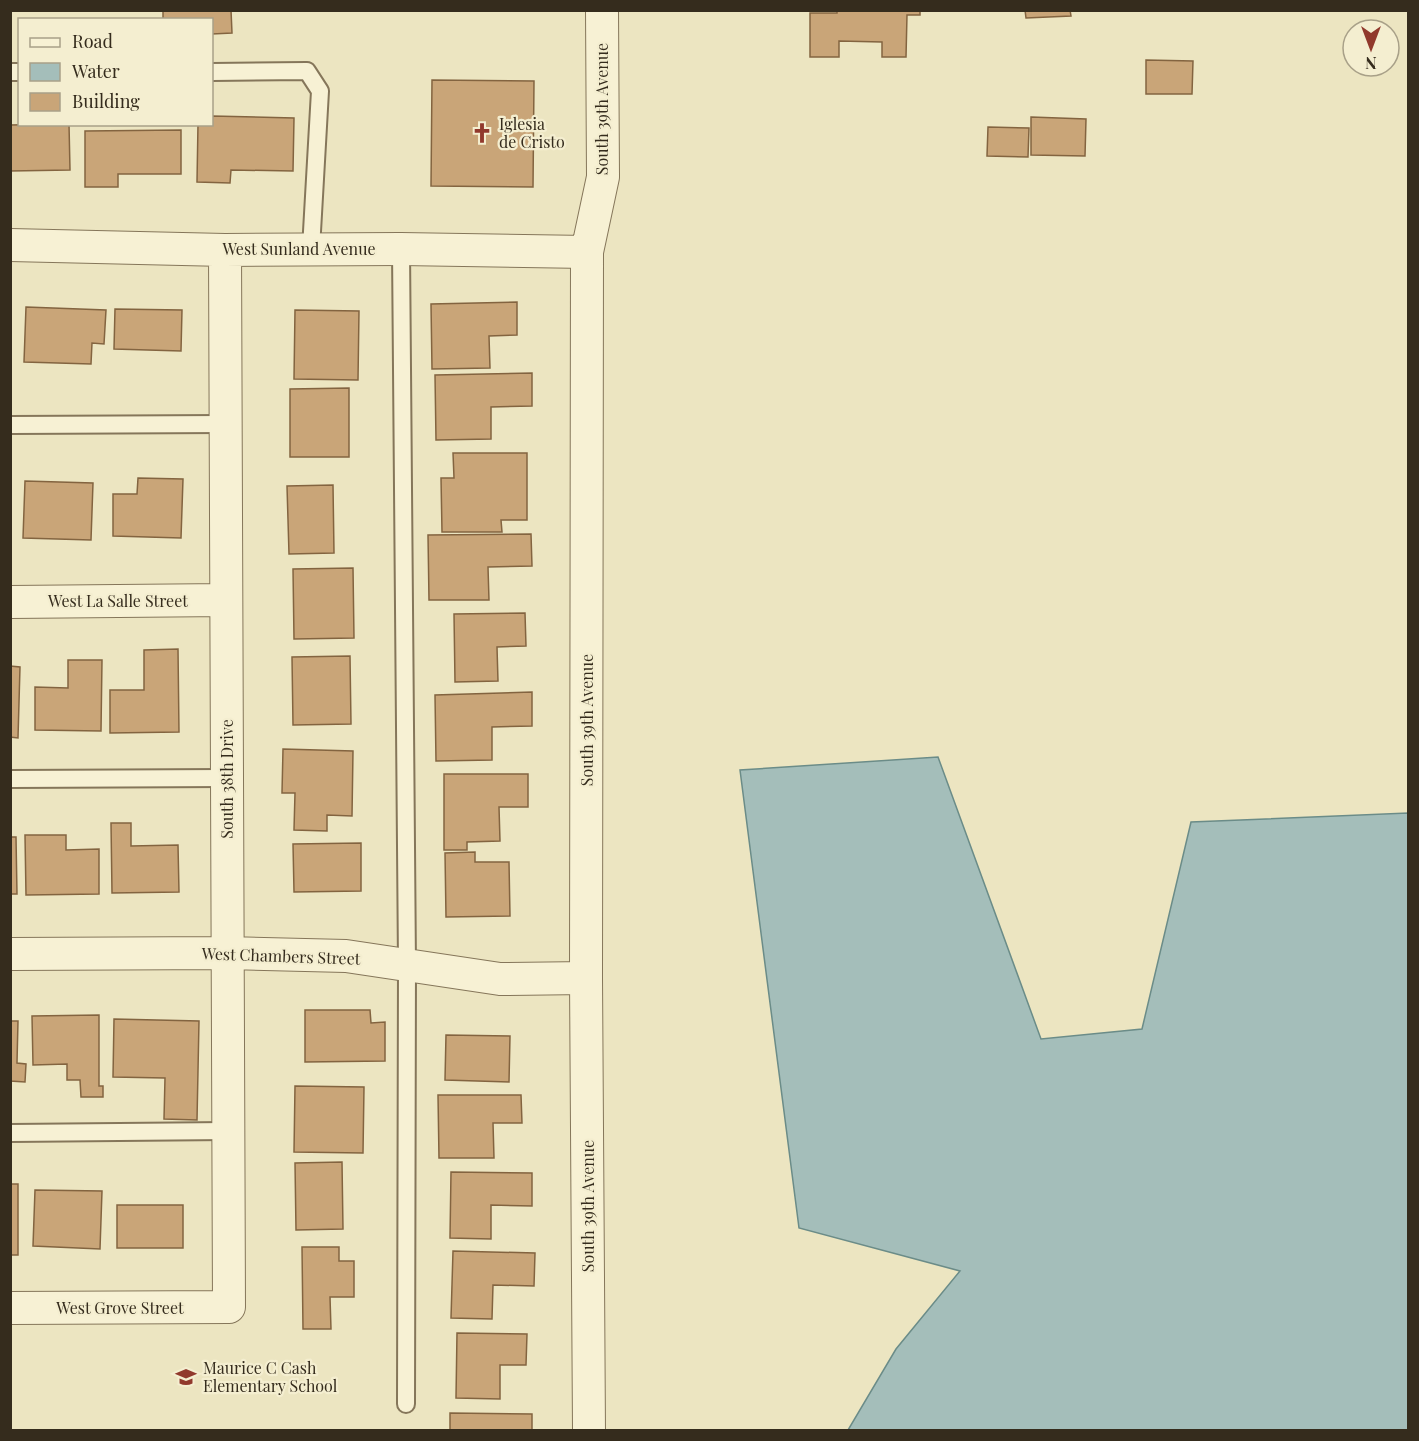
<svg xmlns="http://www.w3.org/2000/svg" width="1419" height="1441" viewBox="0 0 1419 1441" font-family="'Playfair Display',serif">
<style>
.water{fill:#a4beba;stroke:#6b8c88;stroke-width:1.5}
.building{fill:#c9a578;stroke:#836440;stroke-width:1.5}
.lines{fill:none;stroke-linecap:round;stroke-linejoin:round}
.lane-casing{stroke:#85765a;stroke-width:20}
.street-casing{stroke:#85765a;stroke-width:34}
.lane{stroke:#f7f1d4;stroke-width:16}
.street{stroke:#f7f1d4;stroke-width:32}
.labels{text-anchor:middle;stroke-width:4.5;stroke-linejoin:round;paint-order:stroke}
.street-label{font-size:16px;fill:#352c1d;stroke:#f4eed0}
.poi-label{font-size:16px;fill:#352c1d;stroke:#f4eed0;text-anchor:start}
</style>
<rect width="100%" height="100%" fill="#ece5c1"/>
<path class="water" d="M938,757l103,282 101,-10 49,-207 217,-9v617h-560l48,-81 64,-78 -161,-43 -59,-458z"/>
<path class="building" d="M163,10h68l1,23 -20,1v-14h-49z
M837,10h83v5h-13l-1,42h-24v-15l-43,-1v16h-29v-44h27z
M1025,10h45l1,6 -45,2z
M1146,60l47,1 -1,33h-46z
M432,80l102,1 -1,106 -102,-1z
M212,116l82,2 -1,53 -62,-1 -1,13 -33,-1 1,-58h14z
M1031,117l55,2 -1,37 -54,-1z
M69,124l1,46 -60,1v-46z
M988,127l41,1 -1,29 -41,-1z
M181,130v44h-63v13h-33v-56z
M517,302v33l-28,1 1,32 -58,1 -1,-65z
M26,307l80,3 -2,34 -12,-1 -1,21 -67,-2z
M115,309l67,1 -1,41 -67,-2z
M295,310l64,1 -1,69 -64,-1z
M532,373v33l-41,1v32l-55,1 -1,-65z
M349,388v69h-59v-68z
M453,453h74v67h-26l1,12h-60l-1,-54h13z
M138,478l45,1 -2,59 -68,-2v-42h24z
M25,481l68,2 -2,57 -68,-2z
M333,485l1,68 -45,1 -2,-68z
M531,534l1,32 -44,1 1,33h-60l-1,-65z
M353,568l1,70 -60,1 -1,-70z
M525,613l1,33 -29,1 1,34 -43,1 -1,-68z
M178,649l1,83 -69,1v-43h34v-40z
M350,656l1,68 -58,1 -1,-68z
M68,660h34l-1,71 -66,-1v-43l33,1z
M10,666l10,1 -2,71 -8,-1z
M532,692v34l-40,1v33l-56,1 -1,-66z
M283,749l70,2 -1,65 -25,-1v16l-33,-1 1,-37h-13z
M444,774h84v33h-29l1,34 -33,1v8h-23z
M111,823h20v23l47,-1 1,47 -67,1z
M25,835h41v15l33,-1v45l-73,1z
M10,837h6l1,57h-7z
M361,843v48l-67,1 -1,-48z
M475,852v10h34l1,54 -64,1 -1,-64z
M305,1010h65l1,13 14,-1v39l-80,1z
M99,1015v71h4v11h-22l-1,-17h-13v-16l-34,1 -1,-49z
M114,1019l85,2 -2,99 -33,-1 1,-41 -52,-1z
M10,1021h8l-1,42 9,1 -1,18 -15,-1z
M446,1035l64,1 -1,46 -64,-2z
M295,1086l69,1 -1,66 -69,-1z
M438,1095h83l1,28h-29l1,35h-55z
M342,1162l1,67 -47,1 -1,-67z
M451,1172l81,1v33l-41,-1v34l-41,-1z
M10,1184h8v71h-8z
M35,1190l67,1 -2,58 -67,-3z
M117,1205h66v43h-66z
M302,1247h37v14h15v36h-24l1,32h-28z
M453,1251l82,2 -1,33 -41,-1 -1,34 -41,-1z
M457,1333l70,1 -1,31h-26v34l-44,-1z
M450,1413l82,1v16h-82z"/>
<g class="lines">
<g class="lane-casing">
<path id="lane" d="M10,72h10
M212,72l95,-1 13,20 -9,158
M401,249l6,716 -1,439
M10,425l215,-1
M10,779l217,-1
M10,1133l218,-2"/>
</g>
<g class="street-casing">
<path id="street" d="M10,245l215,5 176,-1 186,3
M10,602l216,-2
M10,954l217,-1 119,3 154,23 86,-1
M10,1308l219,-1 -4,-1057
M589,1430l-3,-452 1,-726 16,-75 -1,-167"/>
</g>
<use href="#lane" class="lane"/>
<use href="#street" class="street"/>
</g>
<defs>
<g id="church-bare" transform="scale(1.62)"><path d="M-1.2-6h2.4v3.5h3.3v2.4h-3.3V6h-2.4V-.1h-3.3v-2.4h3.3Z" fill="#91392c" stroke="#f4eed0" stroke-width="2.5" paint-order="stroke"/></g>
<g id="school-bare" transform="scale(1.62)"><path d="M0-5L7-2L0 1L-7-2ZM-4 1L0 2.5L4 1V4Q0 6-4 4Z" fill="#91392c" stroke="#f4eed0" stroke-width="2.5" paint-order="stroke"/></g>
</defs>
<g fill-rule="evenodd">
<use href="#church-bare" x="482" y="133"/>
<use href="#school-bare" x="186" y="1377"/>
</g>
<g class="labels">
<g class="street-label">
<text transform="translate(602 109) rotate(-90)" y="6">South 39th Avenue</text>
<text x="299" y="255">West Sunland Avenue</text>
<text x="118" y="607">West La Salle Street</text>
<text transform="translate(587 720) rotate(-90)" y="6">South 39th Avenue</text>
<text transform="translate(227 779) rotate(-90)" y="6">South 38th Drive</text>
<text transform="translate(281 956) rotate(2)" y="6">West Chambers Street</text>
<text transform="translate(588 1206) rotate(-90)" y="6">South 39th Avenue</text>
<text x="120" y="1314">West Grove Street</text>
</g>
<g class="poi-label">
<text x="499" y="130">Iglesia<tspan x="499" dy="18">de Cristo</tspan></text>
<text x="203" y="1374">Maurice C Cash<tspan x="203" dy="18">Elementary School</tspan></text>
</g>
</g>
<rect width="1419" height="1441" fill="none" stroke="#352c1d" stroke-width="24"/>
<rect x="18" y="18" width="195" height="108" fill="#f4eed0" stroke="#a8a088" stroke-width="1.5"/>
<rect x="30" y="38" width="30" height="9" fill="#f7f1d4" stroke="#a8a088" stroke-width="1.5"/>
<text x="72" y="48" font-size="18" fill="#352c1d">Road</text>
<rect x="30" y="63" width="30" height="18" fill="#a4beba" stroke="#a8a088" stroke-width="1.5"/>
<text x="72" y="78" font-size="18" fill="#352c1d">Water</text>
<rect x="30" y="93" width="30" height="18" fill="#c9a578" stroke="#a8a088" stroke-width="1.5"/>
<text x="72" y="108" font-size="18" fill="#352c1d">Building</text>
<g transform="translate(1371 48) rotate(180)"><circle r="28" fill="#f4eed0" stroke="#a8a088" stroke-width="1.5"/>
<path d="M0-4.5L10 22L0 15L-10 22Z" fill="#91392c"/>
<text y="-9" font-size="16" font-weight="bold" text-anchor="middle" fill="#352c1d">N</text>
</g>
</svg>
